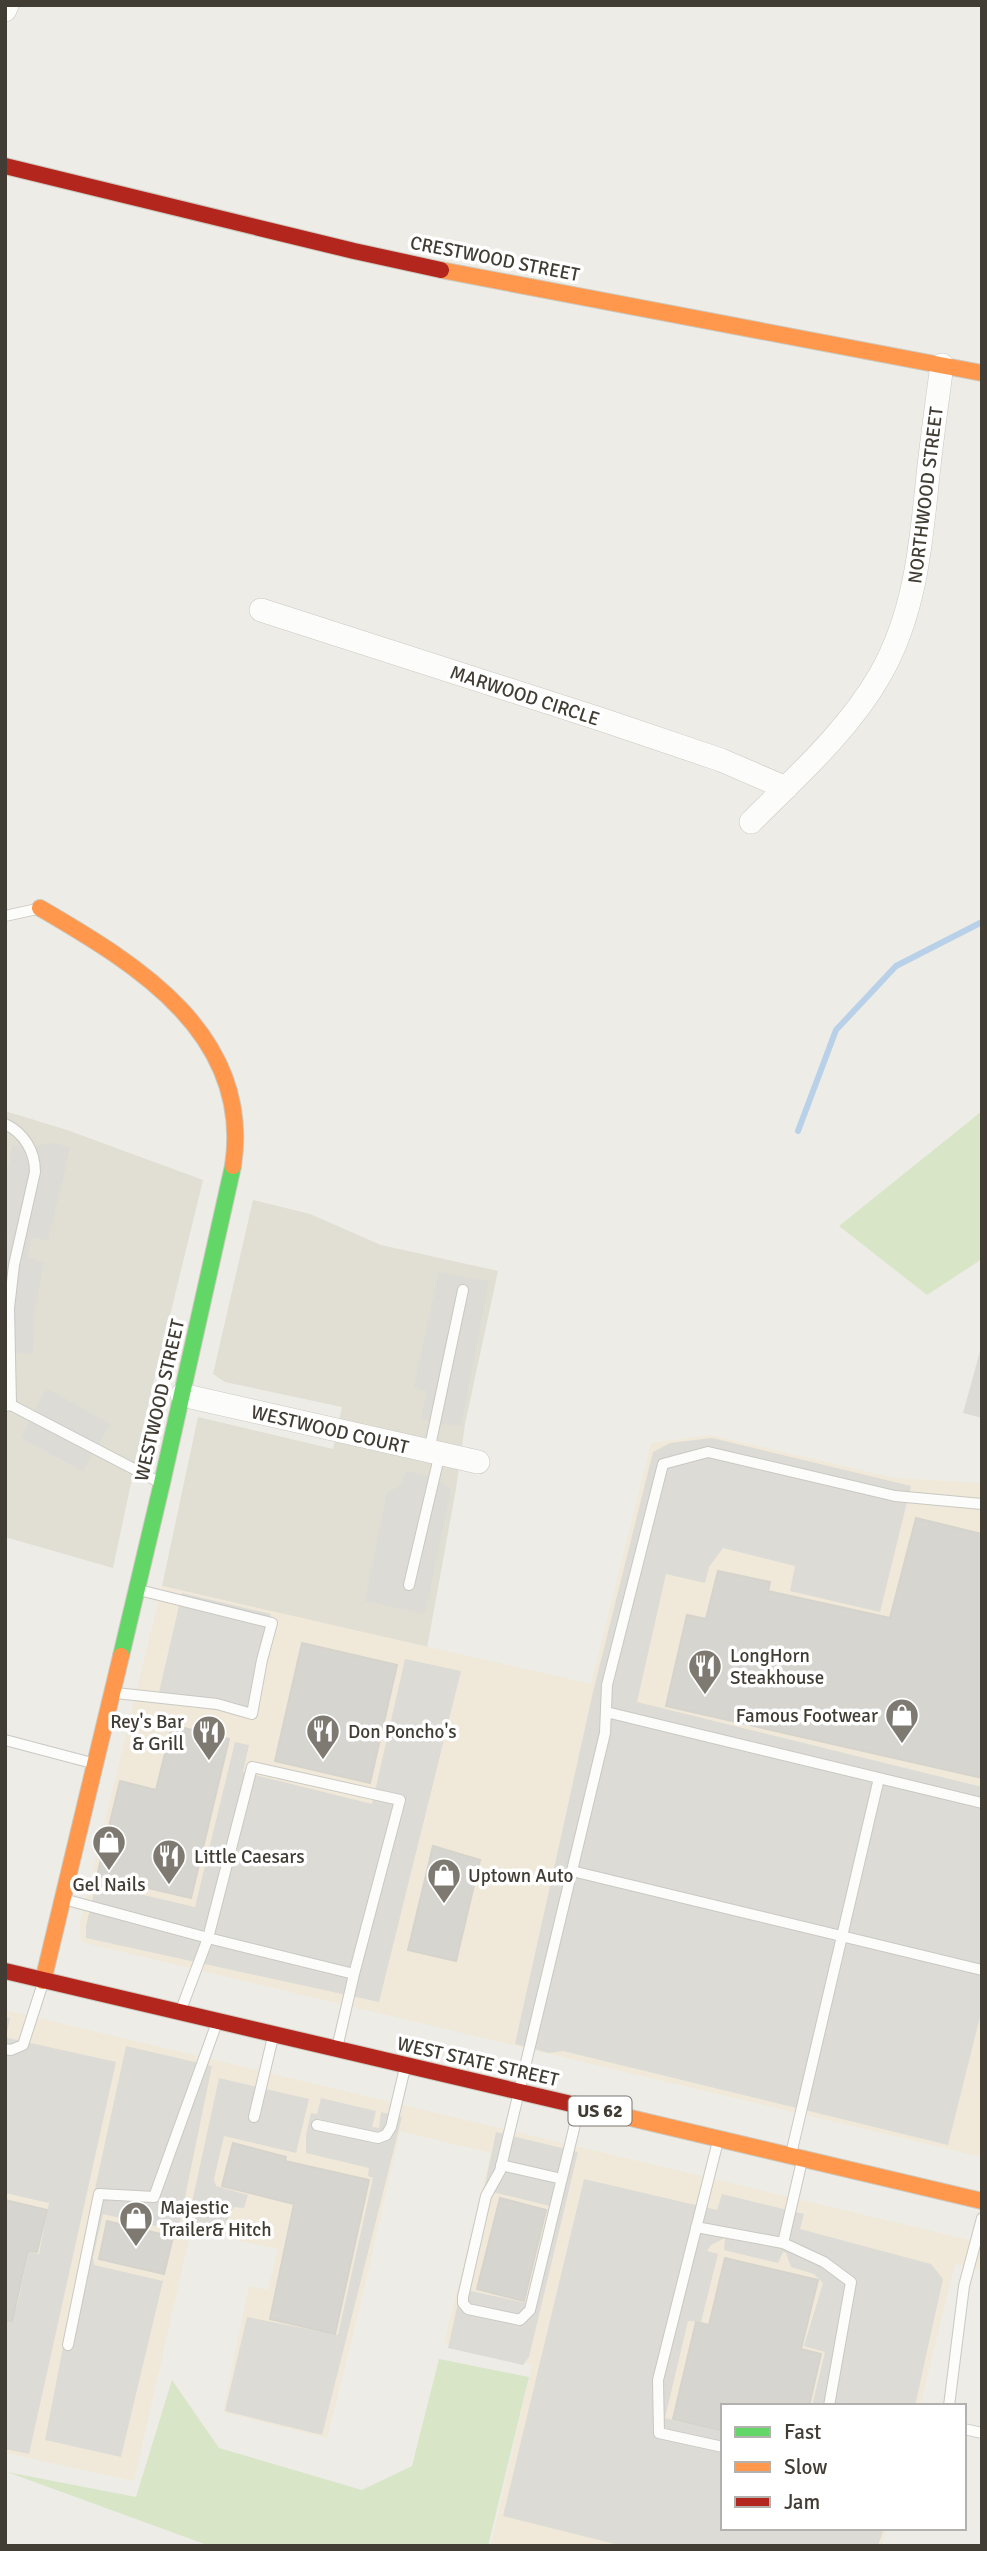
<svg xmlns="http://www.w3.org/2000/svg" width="987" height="2551" viewBox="0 0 987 2551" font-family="Signika,sans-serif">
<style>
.residential{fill:#e1ded4}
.commercial{fill:#f0e9d9}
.green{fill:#d8e6c7}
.parking{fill:#dcdbd6}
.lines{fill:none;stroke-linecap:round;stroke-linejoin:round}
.stream{stroke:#b8d1e9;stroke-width:6}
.building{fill:#d6d5cf;stroke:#d5d3cc;stroke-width:2}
.lane-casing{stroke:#c9c8c2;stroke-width:12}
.street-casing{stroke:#c9c8c2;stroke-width:24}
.fast-casing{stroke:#ccc9be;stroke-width:18}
.slow-casing{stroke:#ccc9be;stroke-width:18}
.jam-casing{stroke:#ccc9be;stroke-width:18}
.lane{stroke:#fcfcfb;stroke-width:10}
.street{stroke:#fcfcfb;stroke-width:23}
.fast{stroke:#63d668;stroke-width:16}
.slow{stroke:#ff974d;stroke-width:16}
.jam{stroke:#b3261e;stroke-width:16}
.labels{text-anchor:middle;stroke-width:7;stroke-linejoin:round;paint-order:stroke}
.shield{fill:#fff;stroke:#7b7771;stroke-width:2}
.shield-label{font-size:18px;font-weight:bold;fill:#423d34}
.street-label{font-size:19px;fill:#423d34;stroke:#fff}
.poi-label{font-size:19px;fill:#423d34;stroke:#fff;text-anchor:start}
</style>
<rect width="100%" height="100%" fill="#edece6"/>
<path class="residential" d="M5,1111l62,19 136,50 -59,242 -31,146 -108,-31z
M253,1200l57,14 71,31 117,26 -33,153 -9,65 -29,159 -265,-62 36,-169 135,32 9,-42 -117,-25 -12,-8z"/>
<path class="commercial" d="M710,1435l185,43 87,5v674l-901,-215 -1,-18 82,-338 429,98 60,-241z
M5,2010l977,233v27l-27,-6 -35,142h-197v122h165l-7,18h-390l41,-181 -88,-22 47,-190 -91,-22 -41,179 -32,128 -104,-26 26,-126 19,4 10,-41 -87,-19 -57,251 -129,-28z"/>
<path class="green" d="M982,1111v148l-55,36 -88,-69z
M439,2359l90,18 -41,169h-278l-203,-74 129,25 36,-117 47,68 143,42 50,-24z"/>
<path class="parking" d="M56,1143l14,5 -22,93 -16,-4 -5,20 17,5 -9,47 -2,45 -28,-3v-94l4,-20 -4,-2v-56l8,-34 13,2z
M439,1272l50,9 -28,144 -18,-1 -22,-6 6,-27 -13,-4z
M982,1344v74l-19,-5z
M46,1388l64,36 -27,47 -62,-33z
M712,1438l199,48 -31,126 -90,-21 5,-25 -72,-18 -14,19 -4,16 -39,-9 -29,128 345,85v222l-34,136 -385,-94 -14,2 -34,-9 78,-352 60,-240 17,-9z
M406,1471l30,7 15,11 -26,125 -60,-13 22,-108 14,-8z
M182,1593l89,21 -25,102 -49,-10 -40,-5z
M405,1659l56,12 -82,331 -293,-64v-12l10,-42 99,23 40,-165 14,3 -6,27 129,32z
M5,2017l5,1 -4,19 2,1 108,24 -87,392 -24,-5v-145l12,2 12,-54 10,2 10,-51 -44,-10z
M126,2046l86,20 -34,165 -75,-17 -10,43 1,8 69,16 -42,176 -76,-17 38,-196z
M219,2078l90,21 -13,54 -72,-17 -10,43 2,7 32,9 -4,13 -10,-1 -5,7 -4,17 -37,-10z
M321,2098l55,13 -4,16 7,1 2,-16 21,5 -80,318 -97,-24 22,-94 91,18 35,-157 -5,-2 1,-8 -63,-15v-18l5,-22 6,1z
M496,2132l82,20 -49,205 -6,8 -75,-17 13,-59 65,14 24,-97 -66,-16z
M584,2179l133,31 5,-16 82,20 -4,15 131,35 12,15 -28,127h-103l13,-54 -21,-6 19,-63 -9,-9 -23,-7 -5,-14 -3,-1 -5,11 -54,-13 1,-12 -14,7 -4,6 11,3 -17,68 -13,-1 -23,97 58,14v96h161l-6,18h-255l-120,-30z"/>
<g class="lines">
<path class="stream" d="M798,1131l38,-101 60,-64 86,-44"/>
</g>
<path class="building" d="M916,1518l66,16v244l-316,-72 21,-91 19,4 12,-48 52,11 -2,9 122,27z
M302,1643l95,22 -27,118 -95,-22z
M172,1725l57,14 -38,159 -94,-22 23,-95 36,9z
M433,1846l47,14 -24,101 -48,-11z
M233,2143l53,14 -1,4 84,19 -34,154 -65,-15 24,-115 -72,-18z
M500,2198l46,12 -22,91 -47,-12z
M5,2200l42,10 -10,42 -9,-1 -16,70h-7z
M107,2221l66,16 -9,37 -65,-15z
M725,2258l93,22 -17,69 20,5 -12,52h-86v25l-50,-12 23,-97 13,3z"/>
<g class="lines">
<g class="lane-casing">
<path id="lane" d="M5,916l32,-7
M5,1124c19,9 30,27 30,48l-21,93 -5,43 2,97 -6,1
M11,1405l146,76
M429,1451l34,-161
M409,1585l31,-132
M116,1693l101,11 35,10 10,-54 10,-37 -133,-33
M606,1712l376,91
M5,1740l87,23
M572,1871l410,99
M67,1900l141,38 146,36 -16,70
M182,2007l26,-69 44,-171 148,33 -46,174
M5,2049l6,1 12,-5 19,-59
M578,2112l-48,198 -10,10 -52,-11 -5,-6v-6l23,-101 14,-25 105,-438 2,-48 56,-221 45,-12 187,44 87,8
M254,2117l18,-76
M317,2125l61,13 8,-3 5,-8 13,-55
M717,2145l-59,235 1,53 64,14
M792,2150l87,-372
M501,2165l61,14
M801,2165l-18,78 41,19 27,20 -22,124
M696,2227l87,16
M68,2345l31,-151 55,3 61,-169
M949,2406l15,-120 18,-68
M964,2429l18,4"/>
</g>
<g class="street-casing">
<path id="street" d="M5,10l2,-5
M261,610l342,110 118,40 65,28
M751,822c45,-45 97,-91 129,-147 35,-61 41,-130 48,-200 4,-37 9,-73 14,-110
M182,1395l296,67"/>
</g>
<g class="fast-casing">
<path id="fast" d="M121,1656l41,-173 71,-317"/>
</g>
<g class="slow-casing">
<path id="slow" d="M441,270l541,103
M40,908c98,57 213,127 193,258
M43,1981l78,-325
M580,2106l402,95"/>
</g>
<g class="jam-casing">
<path id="jam" d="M5,166l349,85 87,19
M5,1971l575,135"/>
</g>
<use href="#lane" class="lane"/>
<use href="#street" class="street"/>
<use href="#fast" class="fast"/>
<use href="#slow" class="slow"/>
<use href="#jam" class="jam"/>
</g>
<defs>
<g id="restaurant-pin" transform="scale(1.75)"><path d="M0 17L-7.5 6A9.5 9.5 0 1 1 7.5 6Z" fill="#7e7a72" stroke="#fff"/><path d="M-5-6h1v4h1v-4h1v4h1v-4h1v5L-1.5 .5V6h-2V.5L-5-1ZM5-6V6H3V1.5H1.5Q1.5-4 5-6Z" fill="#fff"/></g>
<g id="shop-pin" transform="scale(1.75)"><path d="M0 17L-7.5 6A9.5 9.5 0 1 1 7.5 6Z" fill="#7e7a72" stroke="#fff"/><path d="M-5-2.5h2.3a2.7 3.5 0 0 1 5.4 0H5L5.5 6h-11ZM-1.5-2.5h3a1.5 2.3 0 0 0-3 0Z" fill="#fff"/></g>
</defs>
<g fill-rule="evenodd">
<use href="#restaurant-pin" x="705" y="1666"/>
<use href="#shop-pin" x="902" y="1715"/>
<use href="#restaurant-pin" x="323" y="1731"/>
<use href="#restaurant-pin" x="209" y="1732"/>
<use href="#shop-pin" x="109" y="1842"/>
<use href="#restaurant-pin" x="169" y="1856"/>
<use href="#shop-pin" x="444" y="1875"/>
<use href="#shop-pin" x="136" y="2218"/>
</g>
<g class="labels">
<rect class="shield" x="568.5" y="2096.5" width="63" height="29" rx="5"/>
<g class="shield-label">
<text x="600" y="2117">US 62</text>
</g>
<g class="street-label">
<text transform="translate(495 258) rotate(11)" y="7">CRESTWOOD STREET</text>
<text transform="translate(925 495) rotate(-83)" y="7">NORTHWOOD STREET</text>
<text transform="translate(525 695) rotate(18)" y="7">MARWOOD CIRCLE</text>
<text transform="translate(159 1400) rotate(-77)" y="7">WESTWOOD STREET</text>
<text transform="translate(330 1429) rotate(13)" y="7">WESTWOOD COURT</text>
<text transform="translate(478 2061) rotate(13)" y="7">WEST STATE STREET</text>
</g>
<g class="poi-label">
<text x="730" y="1662">LongHorn<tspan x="730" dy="22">Steakhouse</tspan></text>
<text x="878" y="1722" text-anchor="end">Famous Footwear</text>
<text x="184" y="1728" text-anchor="end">Rey's Bar<tspan x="184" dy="22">&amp; Grill</tspan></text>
<text x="348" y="1738">Don Poncho's</text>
<text x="194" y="1863">Little Caesars</text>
<text x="468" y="1882">Uptown Auto</text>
<text x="109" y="1891" text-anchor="middle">Gel Nails</text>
<text x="160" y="2214">Majestic<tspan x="160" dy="22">Trailer&amp; Hitch</tspan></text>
</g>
</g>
<rect width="987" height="2551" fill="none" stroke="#423d34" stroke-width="14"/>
<rect x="721" y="2404" width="245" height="126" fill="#ffffff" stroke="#b3b1ae" stroke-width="2"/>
<rect x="735" y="2427" width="35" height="10" fill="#63d668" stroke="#b3b1ae" stroke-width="2"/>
<text x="784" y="2439" font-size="21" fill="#423d34">Fast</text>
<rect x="735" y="2462" width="35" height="10" fill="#ff974d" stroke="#b3b1ae" stroke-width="2"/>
<text x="784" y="2474" font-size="21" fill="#423d34">Slow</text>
<rect x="735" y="2497" width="35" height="10" fill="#b3261e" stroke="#b3b1ae" stroke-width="2"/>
<text x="784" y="2509" font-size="21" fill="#423d34">Jam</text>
</svg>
